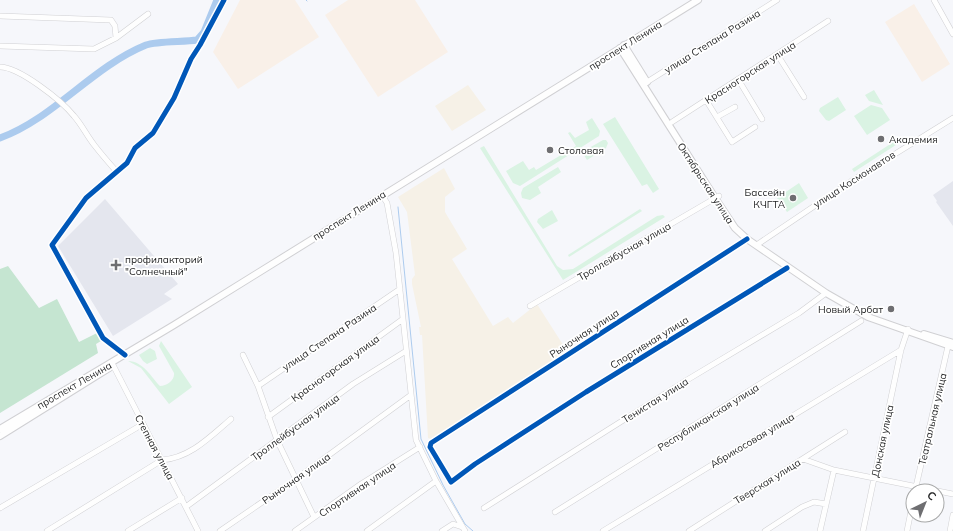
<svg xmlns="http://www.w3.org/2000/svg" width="953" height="531" viewBox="0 0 953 531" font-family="Mulish,sans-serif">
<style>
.commercial{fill:#f6f1e7}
.industrial{fill:#f9f0e8}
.built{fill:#e4e6ee}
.green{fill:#daf3e3}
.forest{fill:#c5e5d1}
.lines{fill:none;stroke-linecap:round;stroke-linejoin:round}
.stream{stroke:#accbee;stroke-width:1}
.river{stroke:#accbee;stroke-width:7}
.minor-casing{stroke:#d0d0d3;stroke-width:6}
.major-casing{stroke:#d0d0d3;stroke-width:8}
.minor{stroke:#fefefe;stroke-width:5}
.major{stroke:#fefefe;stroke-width:6}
.cycleway-casing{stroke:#fff;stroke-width:8}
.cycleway{stroke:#0057b8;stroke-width:5}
.poi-dot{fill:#6e6e71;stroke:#fff;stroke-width:1.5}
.labels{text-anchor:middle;stroke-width:3.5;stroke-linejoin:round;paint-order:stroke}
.street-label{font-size:10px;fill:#242526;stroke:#fff}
.poi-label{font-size:10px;fill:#242526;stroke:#fff;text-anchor:start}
</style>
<rect width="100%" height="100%" fill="#f6f7fb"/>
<path class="commercial" d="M468,85l18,25 -34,21 -17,-25z
M444,168l11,21 -10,8v15l22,37 -15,10 41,67 15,-9 5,6 24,-19 30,47 -136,88 -3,-1 -6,-103h-2l-1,-8h2l-9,-43v-5l3,-4 -8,-63 -9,-15z"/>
<path class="industrial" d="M240,0h55l24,37 -81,52 -25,-37z
M348,0h67l33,52 -70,45 -53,-82z
M914,4l36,60 -28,18 -37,-60z"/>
<path class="built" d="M953,181v45l-17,-24 1,-1 -4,-6z
M105,199l73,85 -14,10 8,5 -59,37 -55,-90z"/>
<path class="green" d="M874,90l9,15 -14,-4 -4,-6z
M838,97l8,13 -17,11 -3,-1 -7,-9 1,-3z
M871,105l11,3 8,12 -23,15 -13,-19z
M615,117l44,72 -6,4 -6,-9 -5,2 -39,-62z
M592,118l8,13 -1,5 -79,50 -7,-3 -7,-12 17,-10 6,9 5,-3 2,3 40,-24 -8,-13 2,-1 5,6 14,-8 -3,-8z
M898,139l4,2 -48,31 -2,-3z
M603,140h3l2,3 -2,5 -19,12 -5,-8z
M484,146l73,120 6,4 10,-1 84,-53 6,-1 2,2 -102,63 -83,-132z
M558,167l3,5 -23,15 3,6 -11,7 -8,-2 -1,-5 2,-5z
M799,183l9,15 -21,14 -10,-14z
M640,209l2,2 -73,46 -1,-2z
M552,210l6,11 -15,8 -6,-7 1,-3z
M161,341l31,46 -23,17 -28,-36 -13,-7c15,0 24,17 32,25 7,0 15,-6 14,-13l-15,-27z
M150,348l5,3 2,8 -10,5 -4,-3 -4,-6z"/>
<path class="forest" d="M8,266l31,42 18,-9 22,43 18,-9 4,8 -5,3 2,9 -98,60v-144z"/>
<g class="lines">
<path class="stream" d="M306,0l1,1
M398,207l23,232 22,46 22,39 8,7"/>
<path class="river" d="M0,138c53,-19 92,-71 146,-93 11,-4 38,-3 51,-5l7,-8 13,-32"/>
<g class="minor-casing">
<path id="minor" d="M934,0l19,34
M0,16l111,4 4,6 1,12
M0,46l94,3 22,-11 32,-24
M777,54l27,43
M0,67c19,0 61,33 74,49 8,9 13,20 21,30 7,9 14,17 22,26
M738,79l24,40
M647,82l130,-82
M706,100l26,42 23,-15
M717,117l18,-10
M672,122l156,-101
M382,195l5,8 9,50 20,187 20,41 29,50
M747,239l-316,204 -1,4 21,35 24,-18 111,-72 201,-124
M758,244l95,-64 100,-62
M530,306l189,-110
M125,355l-22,-17 -51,-93 34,-47 41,-35 8,-15 18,-15 21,-35 17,-39 9,-14 24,-45
M243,355l15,31 19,54 37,77
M112,363l86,168
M258,386l142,-97
M268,417l135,-98
M803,459l31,11 119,24
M915,491l33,-145
M187,506l166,-122 53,-33
M0,508l143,-84
M484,508l203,-128 112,-67 27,-20
M555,512l306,-191
M47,531l115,-71c28,-2 48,-23 69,-41
M128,531l54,-33
M220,531l76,-52 115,-84
M295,531l66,-47 59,-37
M367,531l69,-50
M442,531l11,-7 9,3
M603,531l298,-181
M689,531l156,-99
M765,531l37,-24 12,-5 12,2
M820,531l14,-61
M863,531l38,-181 7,-21
M907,531l6,-30
M950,531l3,-16"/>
</g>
<g class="major-casing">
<path id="major" d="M624,45l23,37
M620,48l95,150 20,30 12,11 79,54 42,24 85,30
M924,334l29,9
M0,429l174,-104 524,-325
M0,436l109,-68 3,-5"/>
</g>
<use href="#minor" class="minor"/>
<use href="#major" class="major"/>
<g class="cycleway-casing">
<path id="cycleway" d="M747,239l-316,204 -1,4 21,35 24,-18 111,-72 201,-124
M125,355l-22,-17 -51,-93 34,-47 41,-35 8,-15 18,-15 21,-35 17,-39 9,-14 24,-45"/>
</g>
<use href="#cycleway" class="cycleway"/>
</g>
<g class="poi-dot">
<circle cx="881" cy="139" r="4"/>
<circle cx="550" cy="150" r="4"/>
<circle cx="793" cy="198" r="4"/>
<path d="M114 259h4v4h4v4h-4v4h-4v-4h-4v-4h4z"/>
<circle cx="891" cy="309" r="4"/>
</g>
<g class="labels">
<g class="street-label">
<text transform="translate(712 41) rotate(-32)" y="4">улица Степана Разина</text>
<text transform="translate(625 45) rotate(-32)" y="4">проспект Ленина</text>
<text transform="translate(750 72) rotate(-33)" y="4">Красногорская улица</text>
<text transform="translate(854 179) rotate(-33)" y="4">улица Космонавтов</text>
<text transform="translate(706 183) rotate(57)" y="4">Октябрьская улица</text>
<text transform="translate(349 215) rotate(-32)" y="4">проспект Ленина</text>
<text transform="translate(624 251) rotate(-30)" y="4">Троллейбусная улица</text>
<text transform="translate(584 333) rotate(-33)" y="4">Рыночная улица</text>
<text transform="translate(329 337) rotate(-34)" y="4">улица Степана Разина</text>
<text transform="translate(649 342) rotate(-32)" y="4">Спортивная улица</text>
<text transform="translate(335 368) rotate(-36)" y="4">Красногорская улица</text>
<text transform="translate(74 385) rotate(-30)" y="4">проспект Ленина</text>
<text transform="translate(655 400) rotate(-32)" y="4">Тенистая улица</text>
<text transform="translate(708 417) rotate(-32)" y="4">Республиканская улица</text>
<text transform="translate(932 419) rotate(-77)" y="4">Театральная улица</text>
<text transform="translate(295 427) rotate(-36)" y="4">Троллейбусная улица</text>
<text transform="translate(752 440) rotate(-31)" y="4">Абрикосовая улица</text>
<text transform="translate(882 441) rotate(-78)" y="4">Донская улица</text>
<text transform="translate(155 447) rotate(62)" y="4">Степная улица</text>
<text transform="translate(296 478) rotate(-35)" y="4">Рыночная улица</text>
<text transform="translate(767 481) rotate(-32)" y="4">Тверская улица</text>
<text transform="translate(357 489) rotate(-34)" y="4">Спортивная улица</text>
</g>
<g class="poi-label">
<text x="889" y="143">Академия</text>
<text x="558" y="154">Столовая</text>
<text x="785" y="196" text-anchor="end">Бассейн<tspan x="785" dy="12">КЧГТА</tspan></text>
<text x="125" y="263">профилакторий<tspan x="125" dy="12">"Солнечный"</tspan></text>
<text x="883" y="313" text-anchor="end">Новый Арбат</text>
</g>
</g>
<g transform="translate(925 503) rotate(43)"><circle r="19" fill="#ffffff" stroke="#a7a8a8"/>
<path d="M0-3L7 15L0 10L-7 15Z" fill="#6e6e71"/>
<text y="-6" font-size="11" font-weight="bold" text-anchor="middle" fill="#242526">С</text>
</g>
</svg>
